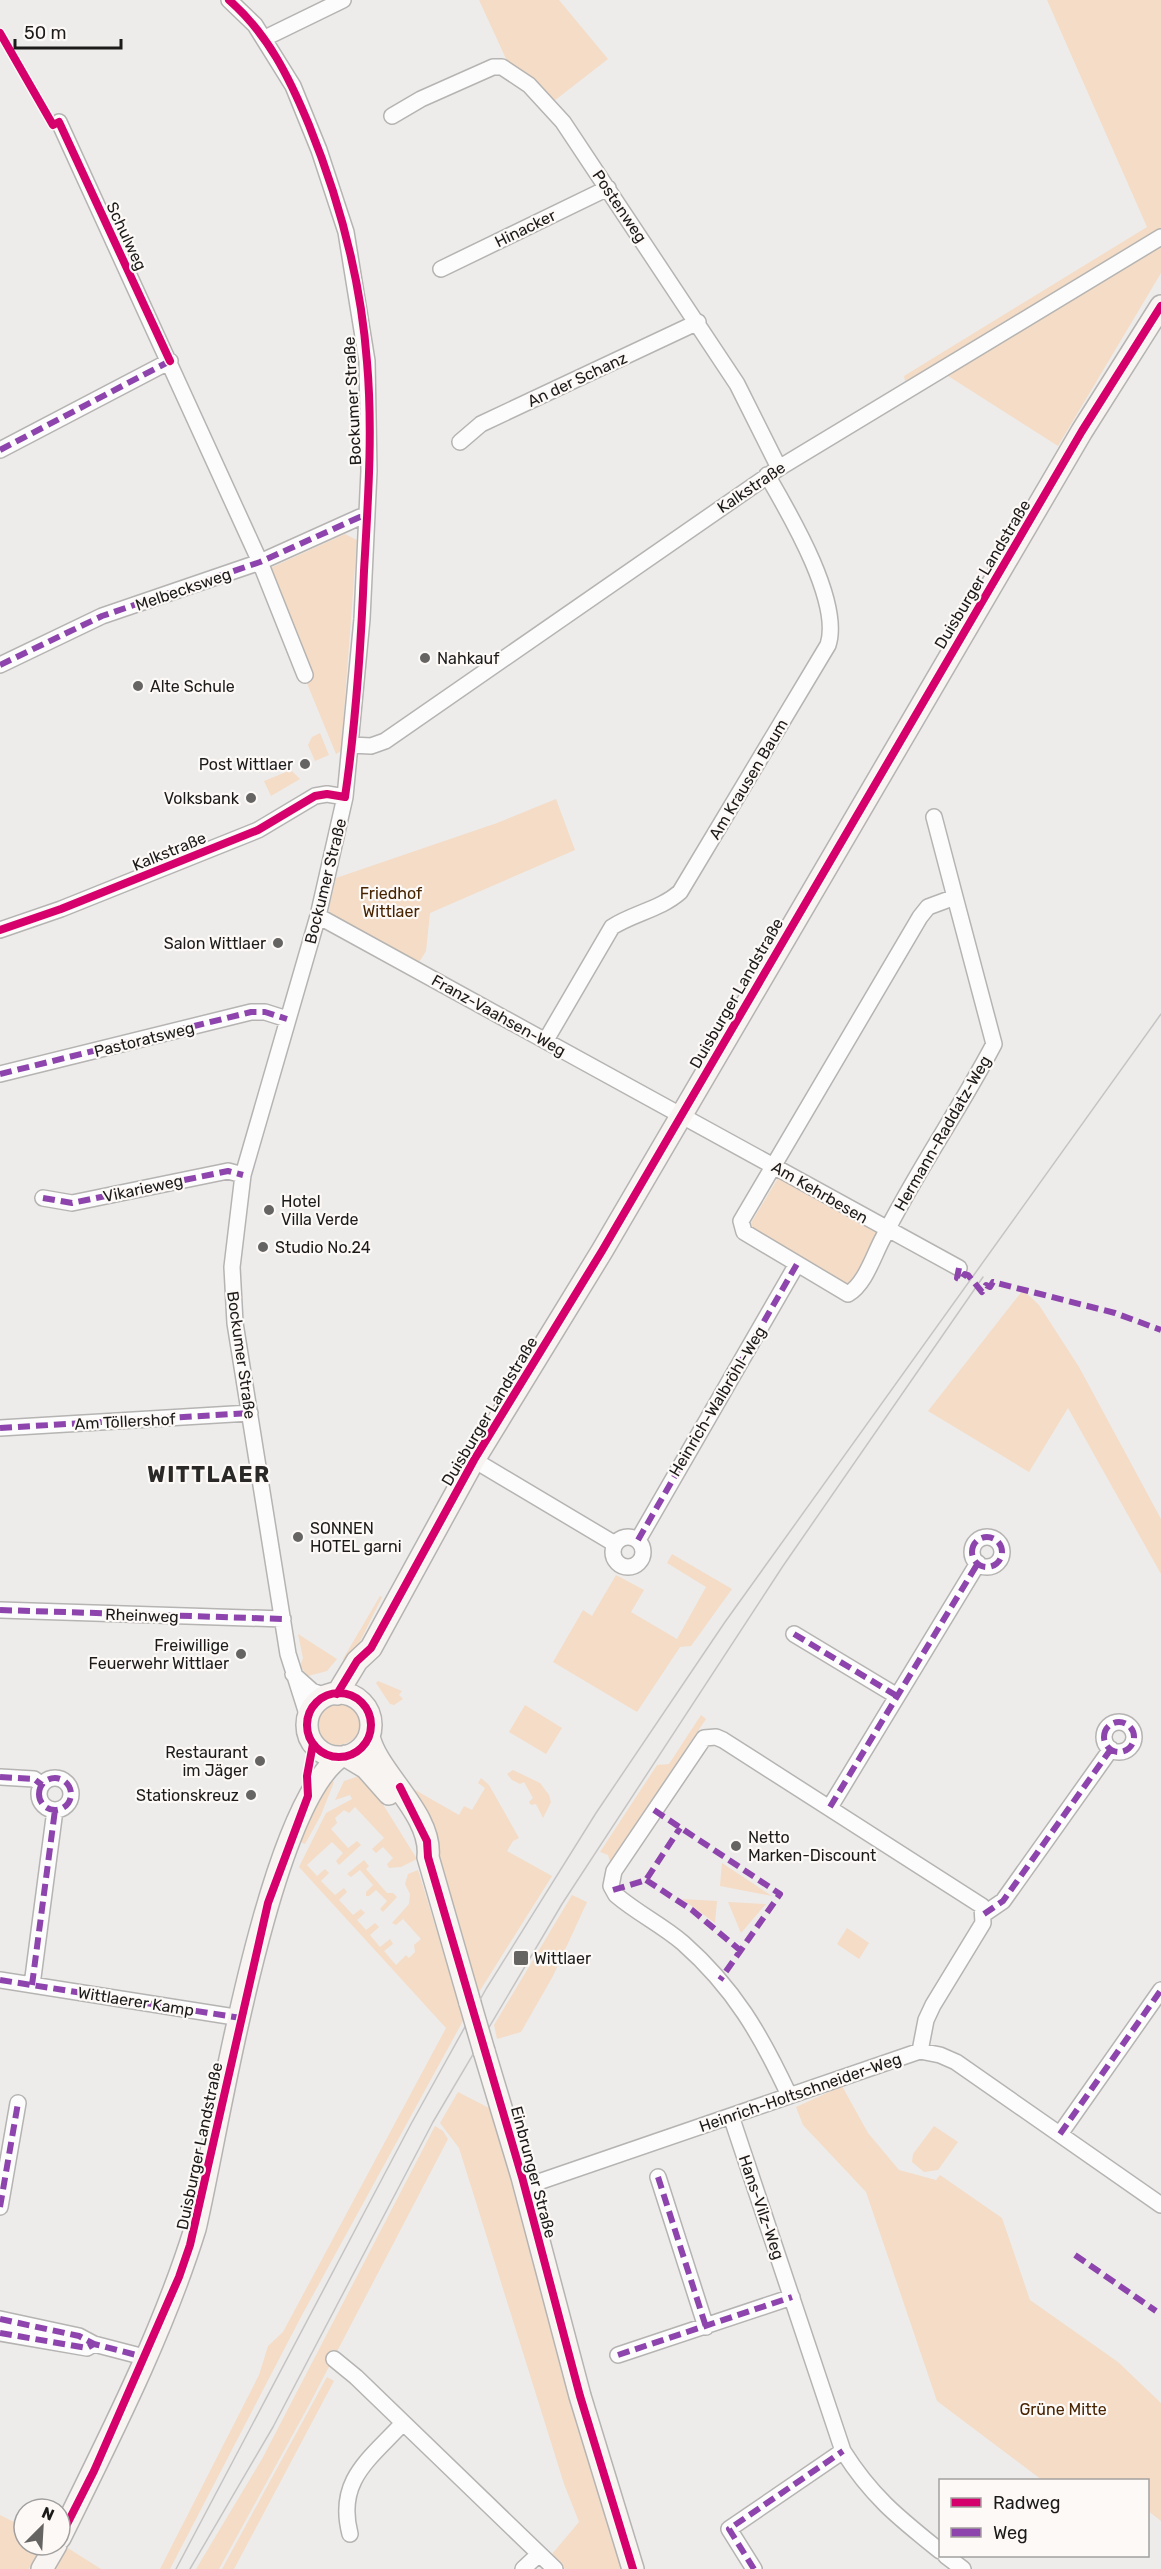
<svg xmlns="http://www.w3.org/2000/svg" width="1161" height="2569" viewBox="0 0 1161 2569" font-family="Rubik,sans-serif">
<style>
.green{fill:#f4dcc6}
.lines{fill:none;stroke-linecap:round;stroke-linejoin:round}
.street-casing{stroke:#b5b4b2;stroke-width:18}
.secondary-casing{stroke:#b5b4b2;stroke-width:24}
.street{stroke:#fcfcfc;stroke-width:15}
.secondary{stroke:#f7f4f2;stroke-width:21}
.tram{stroke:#c5c4c4;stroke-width:1.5}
.secondary-bridge-casing{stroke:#b5b4b2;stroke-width:24;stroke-linecap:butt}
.secondary-bridge{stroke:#f7f4f2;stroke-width:21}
.quiet{stroke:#8e44ad;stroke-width:6;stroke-dasharray:12 6;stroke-linecap:butt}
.cycleway-casing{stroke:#fcf9f7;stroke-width:11}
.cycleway{stroke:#d6006c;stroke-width:8}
.poi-dot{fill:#656463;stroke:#fcf9f7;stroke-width:2}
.labels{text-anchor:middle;stroke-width:4.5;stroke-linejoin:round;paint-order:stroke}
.street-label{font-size:16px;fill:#1c1b1a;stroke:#fcf9f7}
.poi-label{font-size:16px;fill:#1c1b1a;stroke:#fcf9f7;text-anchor:start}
.park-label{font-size:16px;fill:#472300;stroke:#fcf9f7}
.district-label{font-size:22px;font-weight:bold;letter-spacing:1.5px;fill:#2b2927;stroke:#fcf9f7}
</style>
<rect width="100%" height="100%" fill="#edecea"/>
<path class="green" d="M479,0h80l49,59 -54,42 -46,-38z
M1047,0h114v228l-239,146 -17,7 -1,-5 243,-149z
M1161,246v27l-103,173 -113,-72z
M345,534l12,6 -16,211 -5,3 -32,-78 -36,-107z
M320,733l9,22 -14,6 -7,-16 4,-8z
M291,770l9,9 -29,17 -7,-15z
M556,799l19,51 -145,63 -4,38 -8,13 -88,-49 -1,-7 7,-30 161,-55z
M778,1178l101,56 -26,50 -4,2 -96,-57 -2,-6z
M1023,1290l16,15 40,62 82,152v55l-93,-166 -39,64 -101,-61z
M672,1554l60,35 -41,57 -11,1 -43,65 -84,-50 30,-52 9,6 24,-41 28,15 -13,22 46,27 29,-52 -39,-24z
M380,1596l2,1 -34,69 -5,-7z
M298,1634l39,25 -10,12 -19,5 -8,-10 3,-8z
M378,1681l24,10 -3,4 4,4 -9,6 -4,-1 -14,-21z
M316 1723a22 22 0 1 1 44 0a22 22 0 1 1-44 0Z
M525,1705l37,23 -16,26 -37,-22z
M701,1715l5,4 -96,143 -2,-7 -8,-3 57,-87 12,-1z
M513,1770l27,13 9,12 2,7 -8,16 -7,-14 -5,1 -2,-3 4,-4 -9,-16 -4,2 -8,-4 -5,-6z
M365,1774l18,22 1,10 33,53 -16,8 -12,1 -2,-4 6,-6 -10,-11 -7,6 -4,-4 12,-11 -29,-31 -6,6 -5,-3 -9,8 2,5 -6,6 17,19 9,-7 4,4 -22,20 -3,-4 7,-8 -11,-11 -25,23 10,11 8,-7 4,4 -8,8 14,14 9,-7 3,4 -8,8 14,15 8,-6 4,4 -8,7 9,10 9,-7 4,4 -9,8 10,12 10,-8 3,5 -9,7 12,14 10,-10 3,3 6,-6 -1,-7 7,-6 -18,-20 -7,6 -4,-2 17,-19 1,-10 -5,-10 3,-10 10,-4 46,149 -162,296 -132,254h-10l99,-194 9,-29 15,-14 163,-304 -147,-161 27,-54 26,-14 -2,-4 -15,5 9,-19z
M481,1778l8,7 30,53 -6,3 -6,10 45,25 -76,121 -66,-210 49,28 5,-9 8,4 13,-22 -7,-5z
M325,1779l9,3 -13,33 -16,29 -5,-2z
M364,1860l5,6 -3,3 21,24h6l4,4 -14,15 -3,-3 7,-8 -11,-11 -7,6h-3v-4l7,-7 -13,-15 -9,7 -4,-3z
M722,1863l50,33 -52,-10z
M572,1895l15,7 -34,74 -32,56 -24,7 -3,-14z
M682,1899l35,2 -2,22z
M728,1902l38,2 -25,29z
M847,1928l22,15 -10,16 -22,-15z
M842,2086l26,47 31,37 37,10 4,-5 62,43 28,82 88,62 43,41v118l-13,-10v-31h-106l-105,-79 -71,-209 -63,-67 -7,-18z
M458,2092l35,18 128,459h-56l-13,-15 27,-32 -15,-38 -105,-336 -19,-25z
M435,2126l8,5 5,8 -139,266 -90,164h-23l66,-110z
M934,2126l24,16 -20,28 -14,2 -12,-10 1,-8z
M327,2377l7,4 -100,188h-12z
M0,2515l24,12v18h19l-14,24h-29z
M63,2545l38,24h-52z"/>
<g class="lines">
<g class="street-casing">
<path id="street" d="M229,0l26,25 38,61 26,64 27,82 21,129 2,110 -7,148 -17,178 -27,119 -75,259 -11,92 3,56 53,331 20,63
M265,38l78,-38
M392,116l29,-17 72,-32h9l27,18 34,37 174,262 42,84
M59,122l201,440 45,113
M441,269l167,-81
M460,442l21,-18 217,-102
M0,450l170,-89
M0,665l102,-49 158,-54 100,-45h7
M351,745l20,1 14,-5 394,-273 382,-231
M934,817l21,80
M955,897l39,147c-35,67 -79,129 -112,196 -9,17 -17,44 -34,54l-104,-62 -3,-11 179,-304 8,-10z
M318,916l641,352
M0,930l61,-21 197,-79 57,-34 12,-2 18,3
M546,1040l66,-113c22,-14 49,-18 68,-35l148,-247c14,-43 -39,-132 -61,-170
M0,1074l251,-62h14l22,7
M43,1198l29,5 156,-32 15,4
M0,1428l250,-15
M474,1460l141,84
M613 1552a15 15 0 1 1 30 0a15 15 0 1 1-30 0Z
M972 1552a15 15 0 1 1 30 0a15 15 0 1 1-30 0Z
M638,1540l159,-276
M0,1610l283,9
M794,1634l103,62
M293,1674l19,17 14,5
M1104 1737a15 15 0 1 1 30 0a15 15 0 1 1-30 0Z
M0,1777l34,2 8,6
M39 1794a16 16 0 1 1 32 0a16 16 0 1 1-32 0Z
M830,1807l148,-244
M984,1914l19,-13 108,-152
M0,1980l241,38
M32,1985l23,-175
M789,2095c-28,-60 -55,-107 -106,-152 -21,-18 -46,-30 -67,-48l-5,-9 3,-15 90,-133 12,-1 7,3 259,166 1,17 -50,82 -7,15 -6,31
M731,2116l112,335c29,46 56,67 97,100
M1060,2134l101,-144
M658,2177l48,150
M524,2187l396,-136 20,4 16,7 205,143
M0,2207l18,-104
M0,2319l79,17 15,8
M0,2333l87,15 7,-4 50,13
M618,2355l174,-58
M334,2359l22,18 199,192
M350,2534c-14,-54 20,-75 53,-111
M946,2556l17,13
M523,2569l16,-15
M754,2569l-25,-40 114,-78"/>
</g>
<g class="secondary-casing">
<path id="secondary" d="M307 1725a32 32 0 1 1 64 0a32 32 0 1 1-64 0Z
M337,1694l20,-33 14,-13 103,-188 128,-209 480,-820 79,-125
M369,1736c7,36 64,78 59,121l42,146
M346,1756l20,12 23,26
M484,2051l38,126 58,219 53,173
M60,2538c49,-100 102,-203 135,-309 23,-97 72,-420 145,-472
M42,2569l14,-24"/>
</g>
<use href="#street" class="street"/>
<use href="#secondary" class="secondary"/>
<path class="tram" d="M176,2569l235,-445 75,-135 110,-176 129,-191 436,-608
M190,2569l83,-142 160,-305 129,-218 221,-338 200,-289"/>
<g class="secondary-bridge-casing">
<path id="secondary-bridge" d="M470,2003l14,48"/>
</g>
<use href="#secondary-bridge" class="secondary-bridge"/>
<path class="quiet" d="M0,450l170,-89
M0,665l102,-49 158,-54 100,-45h7
M0,1074l251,-62h14l22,7
M43,1198l29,5 156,-32 15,4
M959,1268l-2,10 4,2 4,-6 3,1 14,17 4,-7 4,2 3,-5 122,31 46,17
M0,1428l250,-15
M972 1552a15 15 0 1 1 30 0a15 15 0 1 1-30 0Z
M638,1540l159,-276
M0,1610l283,9
M794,1634l103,62
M1104 1737a15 15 0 1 1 30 0a15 15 0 1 1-30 0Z
M0,1777l34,2 8,6
M39 1794a16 16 0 1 1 32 0a16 16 0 1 1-32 0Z
M830,1807l148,-244
M654,1810l126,84 -60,86
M646,1880l46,30 49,41
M613,1890l33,-10 34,-52
M984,1914l19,-13 108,-152
M0,1980l241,38
M32,1985l23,-175
M1060,2134l101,-144
M658,2177l48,150
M0,2207l18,-104
M1075,2255l81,56
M0,2319l79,17 15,8
M0,2333l87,15 7,-4 50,13
M618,2355l174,-58
M754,2569l-25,-40 114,-78"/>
<g class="cycleway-casing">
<path id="cycleway" d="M0,33l53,92 6,-3 111,239
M0,930l61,-21 197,-79 57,-34 12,-2 18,3c11,-75 16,-151 19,-226 4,-70 9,-140 3,-209 -6,-81 -28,-163 -58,-237 -20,-48 -41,-91 -80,-125
M307 1725a32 32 0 1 1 64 0a32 32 0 1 1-64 0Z
M337,1694l20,-33 14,-13 103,-188 128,-209 480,-820 79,-125
M400,1787l27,54 1,16 94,320 58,219 53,173
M60,2538l34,-67 85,-194 11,-32 78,-342 40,-107 -1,-20 6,-32"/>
</g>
<use href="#cycleway" class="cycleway"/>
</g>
<g class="poi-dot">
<circle cx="425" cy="658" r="6"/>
<circle cx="138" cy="686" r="6"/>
<circle cx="305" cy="764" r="6"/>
<circle cx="251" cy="798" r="6"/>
<circle cx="278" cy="943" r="6"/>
<circle cx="269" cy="1210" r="6"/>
<circle cx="263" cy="1247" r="6"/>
<circle cx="298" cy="1537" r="6"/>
<circle cx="241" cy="1654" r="6"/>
<circle cx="260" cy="1761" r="6"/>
<circle cx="251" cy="1795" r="6"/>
<circle cx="736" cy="1846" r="6"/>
<rect x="513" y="1950" width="16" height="16" rx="3"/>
</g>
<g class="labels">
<g class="street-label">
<text transform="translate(620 206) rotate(56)" y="6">Postenweg</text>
<text transform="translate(525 228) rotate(-26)" y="6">Hinacker</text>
<text transform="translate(127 236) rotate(65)" y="6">Schulweg</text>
<text transform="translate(577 379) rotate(-25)" y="6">An der Schanz</text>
<text transform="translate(352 401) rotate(-93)" y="6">Bockumer Straße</text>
<text transform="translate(751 487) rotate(-34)" y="6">Kalkstraße</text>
<text transform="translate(982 574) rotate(-59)" y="6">Duisburger Landstraße</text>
<text transform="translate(183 589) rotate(-19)" y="6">Melbecksweg</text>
<text transform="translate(748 779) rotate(-59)" y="6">Am Krausen Baum</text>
<text transform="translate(169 851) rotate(-22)" y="6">Kalkstraße</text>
<text transform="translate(325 881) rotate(-76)" y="6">Bockumer Straße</text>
<text transform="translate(736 993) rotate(-60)" y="6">Duisburger Landstraße</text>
<text transform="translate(499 1015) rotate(29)" y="6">Franz-Vaahsen-Weg</text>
<text transform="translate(144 1039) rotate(-14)" y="6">Pastoratsweg</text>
<text transform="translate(942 1133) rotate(-60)" y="6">Hermann-Raddatz-Weg</text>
<text transform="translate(143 1188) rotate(-12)" y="6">Vikarieweg</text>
<text transform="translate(820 1192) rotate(30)" y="6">Am Kehrbesen</text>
<text transform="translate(242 1355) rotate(82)" y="6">Bockumer Straße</text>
<text transform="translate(717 1401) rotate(-59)" y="6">Heinrich-Walbröhl-Weg</text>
<text transform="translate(489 1411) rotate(-59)" y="6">Duisburger Landstraße</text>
<text transform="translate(125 1421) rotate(-3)" y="6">Am Töllershof</text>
<text transform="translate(142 1615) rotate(2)" y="6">Rheinweg</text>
<text transform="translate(136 2001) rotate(9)" y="6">Wittlaerer Kamp</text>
<text transform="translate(800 2092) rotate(-19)" y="6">Heinrich-Holtschneider-Weg</text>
<text transform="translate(199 2146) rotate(-78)" y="6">Duisburger Landstraße</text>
<text transform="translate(534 2172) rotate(75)" y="6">Einbrunger Straße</text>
<text transform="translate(762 2207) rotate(71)" y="6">Hans-Vilz-Weg</text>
</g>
<g class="poi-label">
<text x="437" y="664">Nahkauf</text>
<text x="150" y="692">Alte Schule</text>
<text x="293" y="770" text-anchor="end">Post Wittlaer</text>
<text x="239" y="804" text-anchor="end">Volksbank</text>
<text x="266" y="949" text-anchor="end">Salon Wittlaer</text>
<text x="281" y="1207">Hotel<tspan x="281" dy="18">Villa Verde</tspan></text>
<text x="275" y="1253">Studio No.24</text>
<text x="310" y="1534">SONNEN<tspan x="310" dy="18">HOTEL garni</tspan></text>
<text x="229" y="1651" text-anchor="end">Freiwillige<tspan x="229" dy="18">Feuerwehr Wittlaer</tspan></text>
<text x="248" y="1758" text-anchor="end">Restaurant<tspan x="248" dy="18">im Jäger</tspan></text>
<text x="239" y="1801" text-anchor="end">Stationskreuz</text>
<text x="748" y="1843">Netto<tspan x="748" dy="18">Marken-Discount</tspan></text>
<text x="534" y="1964">Wittlaer</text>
</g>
<g class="park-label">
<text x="391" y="899">Friedhof<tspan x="391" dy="18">Wittlaer</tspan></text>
<text x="1063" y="2415">Grüne Mitte</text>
</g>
<g class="district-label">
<text x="209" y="1482">WITTLAER</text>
</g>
</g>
<rect x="939" y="2479" width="210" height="78" fill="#fcf9f7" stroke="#a2a09f" stroke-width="1.5"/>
<rect x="951" y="2498" width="30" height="9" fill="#d6006c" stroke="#a2a09f" stroke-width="1.5"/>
<text x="993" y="2509" font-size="18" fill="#1c1b1a">Radweg</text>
<rect x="951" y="2528" width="30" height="9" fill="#8e44ad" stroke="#a2a09f" stroke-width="1.5"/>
<text x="993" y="2539" font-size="18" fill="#1c1b1a">Weg</text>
<g transform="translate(42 2527) rotate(24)"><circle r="28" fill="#fcf9f7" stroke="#a2a09f" stroke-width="1.5"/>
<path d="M0-4.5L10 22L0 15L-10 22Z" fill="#656463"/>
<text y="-9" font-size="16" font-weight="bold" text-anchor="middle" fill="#1c1b1a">N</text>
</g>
<path d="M15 39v9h106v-9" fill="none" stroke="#1c1b1a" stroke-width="3"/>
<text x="24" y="39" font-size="18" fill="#1c1b1a" stroke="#fcf9f7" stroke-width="4.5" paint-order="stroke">50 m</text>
</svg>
